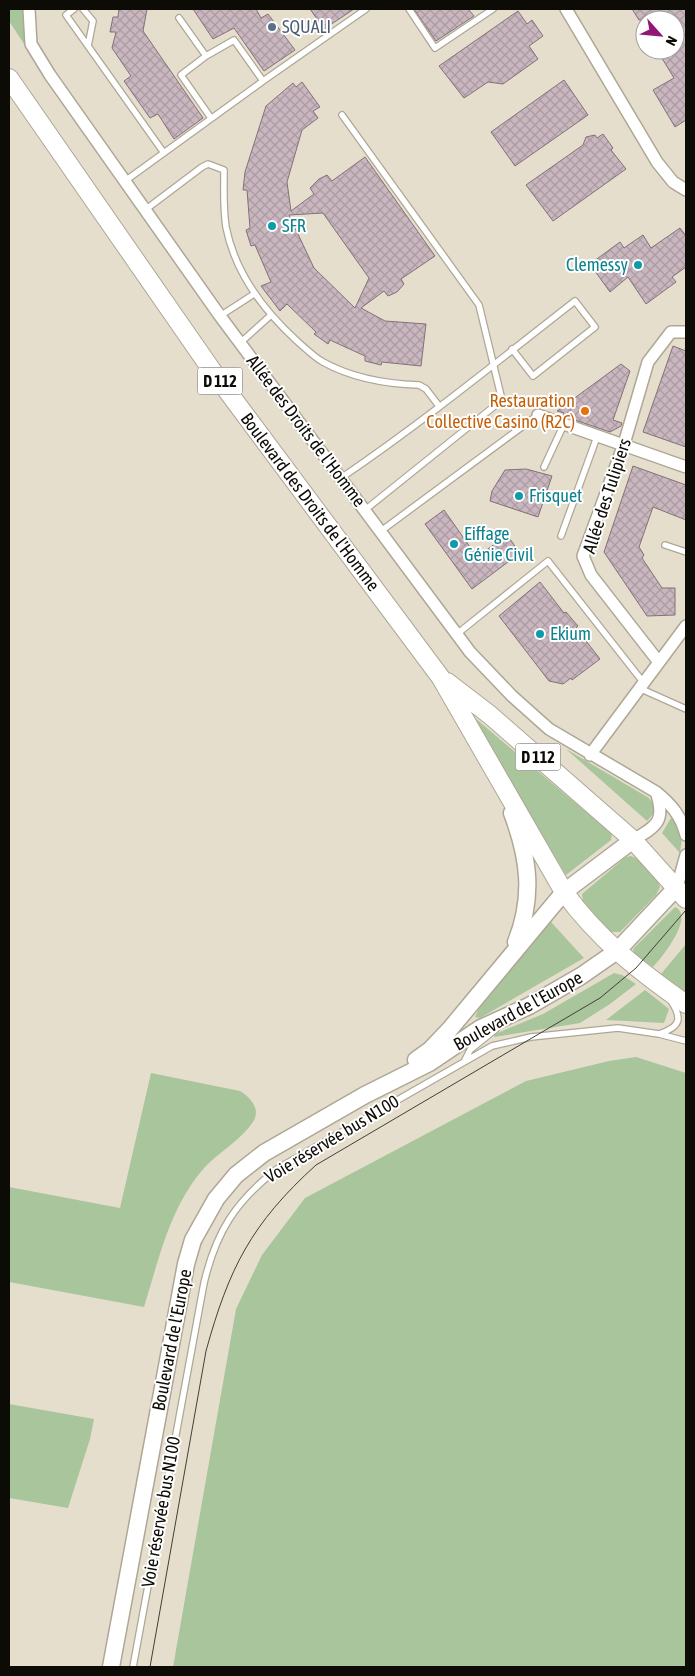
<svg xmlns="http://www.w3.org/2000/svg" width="695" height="1676" viewBox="0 0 695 1676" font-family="'Asap Condensed',sans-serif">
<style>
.grass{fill:#a9c59b}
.building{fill:url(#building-cross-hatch);stroke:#827179;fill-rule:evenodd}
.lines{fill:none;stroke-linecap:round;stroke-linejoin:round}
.lane-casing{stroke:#aea796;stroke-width:8}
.street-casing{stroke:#aea796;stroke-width:14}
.secondary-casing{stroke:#aea796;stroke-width:19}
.primary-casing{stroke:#aea796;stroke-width:20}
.lane{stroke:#fff;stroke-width:5.5}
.street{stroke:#fff;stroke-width:11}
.secondary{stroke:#fff;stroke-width:16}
.primary{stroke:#fff;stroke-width:18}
.tram{stroke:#423f37;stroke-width:1}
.service-dot{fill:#5c6f8a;stroke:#fff;stroke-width:2}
.culture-dot{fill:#0f9aa8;stroke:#fff;stroke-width:2}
.food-dot{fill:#e8710a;stroke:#fff;stroke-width:2}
.labels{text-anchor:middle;stroke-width:4;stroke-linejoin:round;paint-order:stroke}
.shield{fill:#fff;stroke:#565451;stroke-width:1}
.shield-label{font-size:16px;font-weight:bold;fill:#0d0b06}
.service-label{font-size:18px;fill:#4e5e75;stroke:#fff;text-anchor:start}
.culture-label{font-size:18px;fill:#0d838f;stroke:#fff;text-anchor:start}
.food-label{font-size:18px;fill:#c56008;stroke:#fff;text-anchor:end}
.street-label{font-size:18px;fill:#0d0b06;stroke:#fff}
</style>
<defs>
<pattern id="building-cross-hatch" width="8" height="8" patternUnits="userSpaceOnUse" patternTransform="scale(1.25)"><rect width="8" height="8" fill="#c9b6bf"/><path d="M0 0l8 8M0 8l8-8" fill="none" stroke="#ab9ba3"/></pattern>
</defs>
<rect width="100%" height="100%" fill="#e6decc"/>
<path class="grass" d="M9,9h15l4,41 -19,-29z
M475,718l137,116 -1,6 -45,35 -92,-155z
M566,749l83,49 6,9 -1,6 -7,8z
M671,818h4l7,20 -2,15 -18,-20z
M631,856c10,3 26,20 29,31l-4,8 -36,37h-10l-27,-30 -1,-8 44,-37z
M675,907c20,9 -12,49 -22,60l-19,-13 -1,-5z
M550,921l34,37 -104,60 -5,-1 7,-15z
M686,944v48l-25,-18z
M614,973l8,2 14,9 -26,20 -30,19 -86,14 1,-3 48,-20z
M645,990l24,19 -5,14 -58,-3z
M636,1057l50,16v594h-513l63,-358 26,-54 43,-57 221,-117 83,-20z
M151,1073l89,18c11,7 21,18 13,31 -12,18 -34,30 -48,45 -35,39 -46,92 -61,140l-135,-25v-95l111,21z
M9,1404l85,15 -4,20 -22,69 -59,-10z"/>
<path class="building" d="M119,9h28l-4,22 60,87 -29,21 -16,-25 -8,4 -26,-37 7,-5 -19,-28 4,-16h-6l3,-15h5z
M193,9h63l5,9 7,-4 27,36 -31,21 -30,-43 -21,11z
M310,9h44l-30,20z
M414,9h54l6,7 -38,25z
M632,9h54v111l-11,7 -22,-37 21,-12 -17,-28h18v-30h-36z
M518,11l9,13 5,-4 11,16 -14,10 9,13 -35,25 -15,-2 -24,16 -25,-32z
M564,80l24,35 -73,51 -24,-34z
M302,82l18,25 -7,4 5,7 -16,12 -15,52 4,29 23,-17 -4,-6 9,-9 8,-4 5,6 33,-24 70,99 -34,23 3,5 -7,8 -9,4 -4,-5 -23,17 24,13 41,3 -5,42 -39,-4 -1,3 -16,-4v-5l-35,-16 -2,4 -14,-10 2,-2 -29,-28 -7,7 -19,-25 10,-4 -16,-37 -4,1 -5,-16 4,-2 -3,-38h-4l2,-18 21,-66 27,-23 3,4zM323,213l46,65 -14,30 -41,-40 -25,-53z
M603,134l10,14 -2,2 15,19 -73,52 -27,-36 57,-40 3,-8 9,-2 2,3z
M680,228l6,8v31l-14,10 4,5 -30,22 -18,-27 -18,15 -20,-28 30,-22 4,6 19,-13 8,13z
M673,346l13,5v96l-43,-15z
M621,364l9,7 -17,49 9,3 -1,3 -11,6 -47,-16 1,-3 -7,-2z
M633,466l53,19v35l-33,-13 -14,40 5,8 -2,3 20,30h13v27l-28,1 -43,-64z
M526,469l26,7 -14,41 -48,-16 2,-10 13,-21z
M444,510l33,47 30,-22 13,18 -48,36 -47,-65z
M540,582l24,31 2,-1 12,14 -2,2 24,31 -28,21 -1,-2 -8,6 -14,-3 -50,-65z"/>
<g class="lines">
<g class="lane-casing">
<path id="lane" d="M74,9l-8,6 98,138
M83,9l10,12 -5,25
M409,9l26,39 58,-39
M206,56l-25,19 30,43
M263,81l103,-72
M342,115l137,190 23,95 -137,110
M125,181l138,-100 -29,-41 -28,16 -27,-38
M145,210l57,-43 6,-3 16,6c0,19 -1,38 2,57 9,46 37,83 71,114 8,7 17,16 26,21 29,16 64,22 96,23l7,4 13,17
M220,316l34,-22
M240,343l30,-27
M544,467l20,-43
M341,478c81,-55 157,-117 234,-177l20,26 -62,49 -21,-27
M381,531l157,-116
M561,536l37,-102
M665,545l21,7
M457,634l91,-73 95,121
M639,688l47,21
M659,1034c21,-7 24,-15 12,-33
M464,1062l6,-12 27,-22
M133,1667l71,-384c12,-51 31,-81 73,-114l215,-123 39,-9 87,-9 41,6 27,7"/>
</g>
<g class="street-casing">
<path id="street" d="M29,9l2,35 19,31 170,241 250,336 42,44 37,33 107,63c16,13 25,24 30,43
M566,9l91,153 16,20 13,8
M538,415l148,52
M658,661l-67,-86 -8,-19 41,-112 24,-82 23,-30h15
M590,755l96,-129
M633,840c24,-14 33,-19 23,-48
M677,887l9,-32"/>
</g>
<g class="secondary-casing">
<path id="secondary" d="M512,813c17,45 22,84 4,129
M416,1060l14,-10 20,-21 114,-137 69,-52
M111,1667l75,-403 7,-24 23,-41 20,-24 28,-22 101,-58 64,-32 52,-35 48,-22 52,-30 36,-25 60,-64"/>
</g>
<g class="primary-casing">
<path id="primary" d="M9,78l202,291 230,309 123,214c34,47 75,79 122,112
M447,682l43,33 143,125 53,59"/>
</g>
<use href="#lane" class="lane"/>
<use href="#street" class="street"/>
<use href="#secondary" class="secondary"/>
<use href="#primary" class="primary"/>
<path class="tram" d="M150,1667l56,-316c23,-83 45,-127 110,-186l284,-167 36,-30 50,-58"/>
</g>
<circle class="service-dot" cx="272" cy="27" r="5"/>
<g class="culture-dot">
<circle cx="272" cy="226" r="5"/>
<circle cx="638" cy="265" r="5"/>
<circle cx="519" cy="496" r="5"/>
<circle cx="454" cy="544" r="5"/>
<circle cx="540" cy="634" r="5"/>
</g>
<circle class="food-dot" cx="585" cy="411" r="5"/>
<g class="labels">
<g class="shield">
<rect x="197.5" y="367.5" width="45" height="27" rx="4"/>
<rect x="515.5" y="743.5" width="45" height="27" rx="4"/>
</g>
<g class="shield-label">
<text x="220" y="387">D 112</text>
<text x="538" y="763">D 112</text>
</g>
<g class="service-label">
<text x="282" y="33">SQUALI</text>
</g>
<g class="culture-label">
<text x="282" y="232">SFR</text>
<text x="628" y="271" text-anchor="end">Clemessy</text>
<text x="529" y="502">Frisquet</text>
<text x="464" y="540">Eiffage<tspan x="464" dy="21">Génie Civil</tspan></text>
<text x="550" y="640">Ekium</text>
</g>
<g class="food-label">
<text x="575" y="407">Restauration<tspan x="575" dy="21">Collective Casino (R2C)</tspan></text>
</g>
<g class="street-label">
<text transform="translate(306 431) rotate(53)" y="6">Allée des Droits de l'Homme</text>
<text transform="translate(607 496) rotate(-72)" y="6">Allée des Tulipiers</text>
<text transform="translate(310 502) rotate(53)" y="6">Boulevard des Droits de l'Homme</text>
<text transform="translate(518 1011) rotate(-29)" y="6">Boulevard de l'Europe</text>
<text transform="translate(332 1139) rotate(-31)" y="6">Voie réservée bus N100</text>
<text transform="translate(172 1340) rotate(-79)" y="6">Boulevard de l'Europe</text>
<text transform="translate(161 1512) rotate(-80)" y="6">Voie réservée bus N100</text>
</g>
</g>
<rect width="695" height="1676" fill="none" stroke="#0d0b06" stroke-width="20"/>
<g transform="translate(660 35) rotate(117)"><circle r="24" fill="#ffffff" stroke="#9e9d9b"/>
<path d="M0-4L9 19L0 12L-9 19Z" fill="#901776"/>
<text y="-8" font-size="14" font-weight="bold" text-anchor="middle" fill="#0d0b06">N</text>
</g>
</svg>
